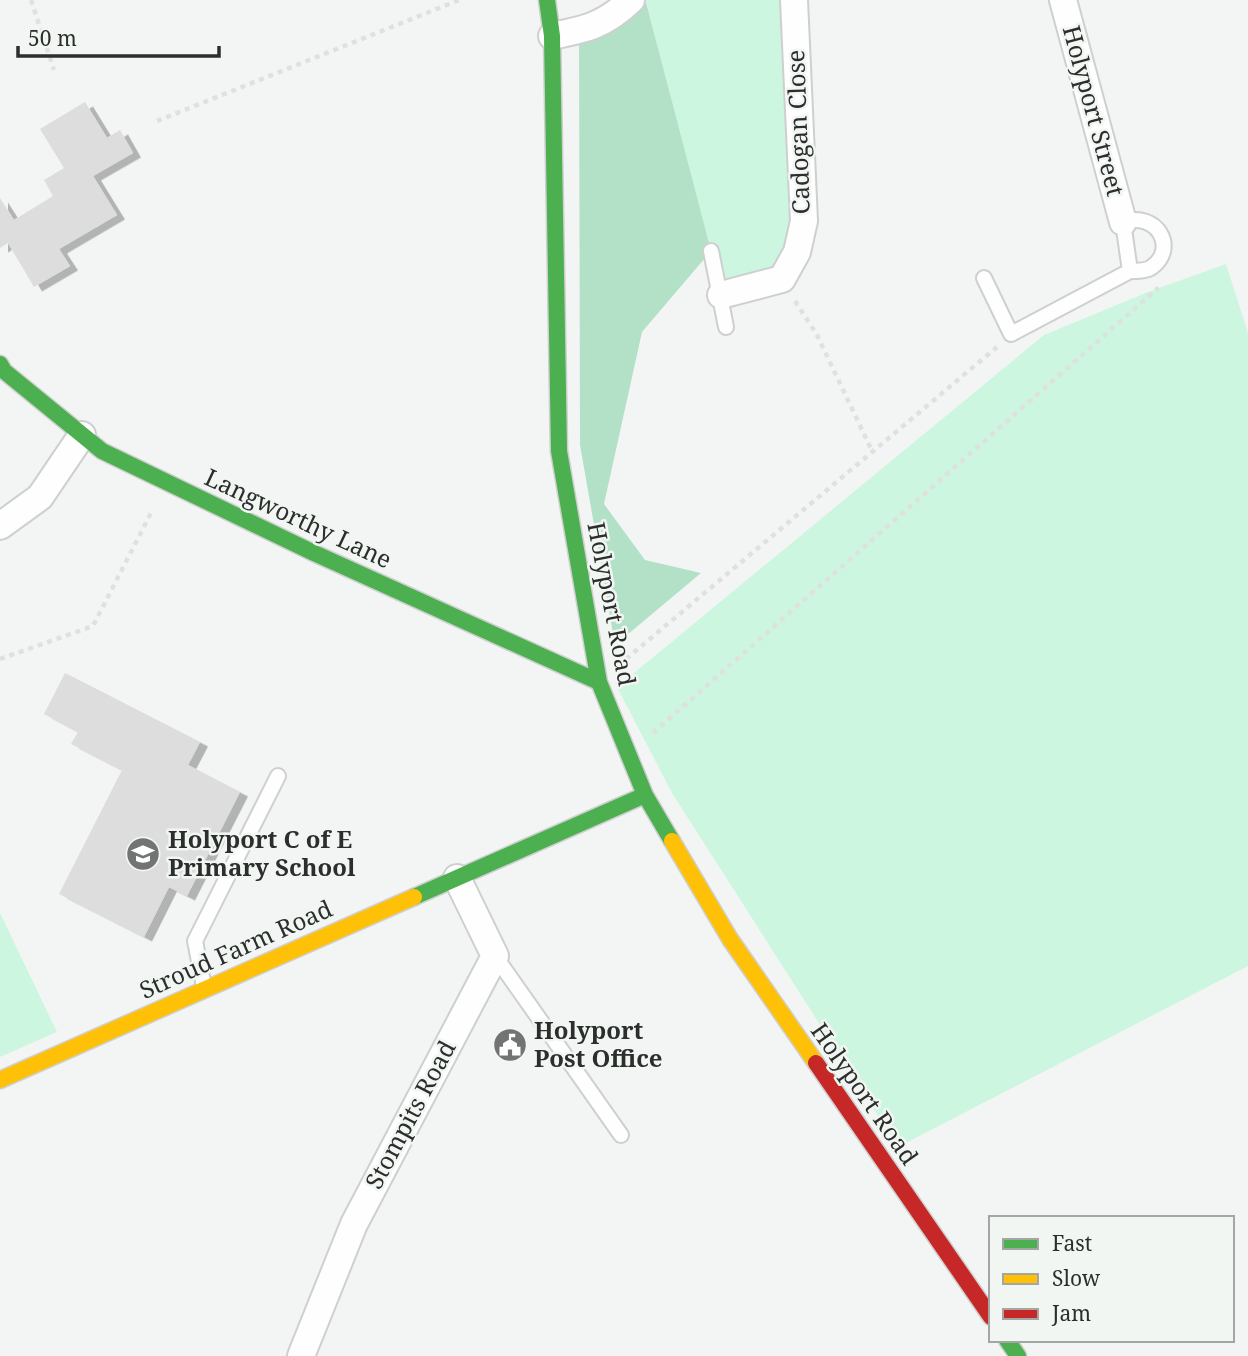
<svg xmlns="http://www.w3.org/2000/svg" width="1248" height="1356" viewBox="0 0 1248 1356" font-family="'Noto Serif',serif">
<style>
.green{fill:#ccf6df}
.forest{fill:#b3e1c8}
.building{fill:#dcdddc;filter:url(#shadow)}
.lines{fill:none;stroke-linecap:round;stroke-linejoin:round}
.lane-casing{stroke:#ced0cf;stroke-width:18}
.street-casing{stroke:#ced0cf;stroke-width:30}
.fast-casing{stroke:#ced0cf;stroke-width:19}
.slow-casing{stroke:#ced0cf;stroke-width:19}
.jam-casing{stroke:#ced0cf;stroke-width:19}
.path{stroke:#dfe0e0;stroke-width:4.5;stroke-dasharray:5 5;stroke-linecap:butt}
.lane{stroke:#fdfefd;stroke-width:14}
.street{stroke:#fdfefd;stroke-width:26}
.fast{stroke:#4caf50;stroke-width:16}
.slow{stroke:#ffc107;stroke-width:16}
.jam{stroke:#c62828;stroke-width:16}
.labels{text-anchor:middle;stroke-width:5;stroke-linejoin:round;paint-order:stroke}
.street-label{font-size:24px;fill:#2c2e2d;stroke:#f2f6f3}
.poi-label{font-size:24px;font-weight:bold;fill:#2c2e2d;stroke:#f2f6f3;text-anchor:start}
</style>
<defs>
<filter id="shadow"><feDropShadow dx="8" dy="4.5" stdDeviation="0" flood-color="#0004"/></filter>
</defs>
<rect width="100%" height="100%" fill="#f3f5f4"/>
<path class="green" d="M646,0h148l10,221 -22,58 -61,16z
M1226,264l22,69v633l-350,181 -226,-354 -55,-106 427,-352 104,-43z
M0,913l57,119 -57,25z"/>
<path class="forest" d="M646,2l65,249 -69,81 -38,172 41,56 56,13 -86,72 -35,-200 -1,-411z"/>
<path class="building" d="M85,102l22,36 13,-8 13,23 -40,23 24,39 -58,34 11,17 -36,21 -26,-44 -8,5v-50l14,22 39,-24 -9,-16 20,-12 -24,-39z
M65,673l135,69 -12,23 52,27 -53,104 -18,-9 -25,50 -85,-43 63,-124 -51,-26 7,-12 -34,-18z"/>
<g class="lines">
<g class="lane-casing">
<path id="lane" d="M711,251l15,76
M984,278l27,56 119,-63c7,0 17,0 22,-4 26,-19 5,-56 -29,-45l7,49
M495,956l126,179
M204,987l-9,-46 83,-165"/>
</g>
<g class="street-casing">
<path id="street" d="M1063,0l60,222
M552,36c35,-7 53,-11 79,-36
M721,295l61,-16 15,-27 7,-31 -10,-221
M0,526l40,-29 42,-62
M301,1356l53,-132 141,-268 -38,-78"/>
</g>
<g class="fast-casing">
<path id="fast" d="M547,0l5,36 7,415 40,231 46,113 27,46
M0,364l4,7 98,80 212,102 285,129
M414,897l231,-102
M1007,1340l11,16"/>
</g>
<g class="slow-casing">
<path id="slow" d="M672,841l58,98 86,124
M0,1080l414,-183"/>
</g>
<g class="jam-casing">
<path id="jam" d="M816,1063l175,254"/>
</g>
<path class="path" d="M31,0l23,70
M157,121l302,-121
M795,301l22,34 55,116
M0,659l93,-33 59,-115
M626,659l371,-312
M653,733l504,-444 -1,-2"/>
<use href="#lane" class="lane"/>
<use href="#street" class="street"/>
<use href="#fast" class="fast"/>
<use href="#slow" class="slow"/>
<use href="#jam" class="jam"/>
</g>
<defs>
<g id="school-disc" transform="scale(1.75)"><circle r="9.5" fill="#727473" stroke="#f2f6f3"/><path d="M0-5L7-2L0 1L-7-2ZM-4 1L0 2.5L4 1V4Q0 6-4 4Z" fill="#fff"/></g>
<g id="civic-disc" transform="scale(1.75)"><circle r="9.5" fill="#727473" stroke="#f2f6f3"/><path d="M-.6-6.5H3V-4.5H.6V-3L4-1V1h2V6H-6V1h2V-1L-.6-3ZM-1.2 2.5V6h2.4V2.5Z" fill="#fff"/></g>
</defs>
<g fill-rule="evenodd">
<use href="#school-disc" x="143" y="854"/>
<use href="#civic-disc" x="510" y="1045"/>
</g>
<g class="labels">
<g class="street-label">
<text transform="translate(1093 111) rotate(75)" y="8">Holyport Street</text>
<text transform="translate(799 132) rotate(-92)" y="8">Cadogan Close</text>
<text transform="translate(298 519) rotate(25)" y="8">Langworthy Lane</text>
<text transform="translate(611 604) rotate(79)" y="8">Holyport Road</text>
<text transform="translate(236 950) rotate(-24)" y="8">Stroud Farm Road</text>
<text transform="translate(864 1094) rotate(55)" y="8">Holyport Road</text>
<text transform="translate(411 1115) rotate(-62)" y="8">Stompits Road</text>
</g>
<g class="poi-label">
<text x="168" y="848">Holyport C of E<tspan x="168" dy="28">Primary School</tspan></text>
<text x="534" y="1039">Holyport<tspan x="534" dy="28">Post Office</tspan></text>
</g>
</g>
<rect x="989" y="1216" width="245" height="126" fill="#f2f6f3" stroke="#a3a6a4" stroke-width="2"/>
<rect x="1003" y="1239" width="35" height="10" fill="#4caf50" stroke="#a3a6a4" stroke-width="2"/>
<text x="1052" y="1251" font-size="21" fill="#2c2e2d">Fast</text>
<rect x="1003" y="1274" width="35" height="10" fill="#ffc107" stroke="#a3a6a4" stroke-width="2"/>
<text x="1052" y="1286" font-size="21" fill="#2c2e2d">Slow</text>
<rect x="1003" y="1309" width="35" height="10" fill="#c62828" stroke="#a3a6a4" stroke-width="2"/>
<text x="1052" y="1321" font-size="21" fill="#2c2e2d">Jam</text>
<path d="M18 46v10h201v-10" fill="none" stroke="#2c2e2d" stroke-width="3.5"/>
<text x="28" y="46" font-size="21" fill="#2c2e2d" stroke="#f2f6f3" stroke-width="5" paint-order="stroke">50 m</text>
</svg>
